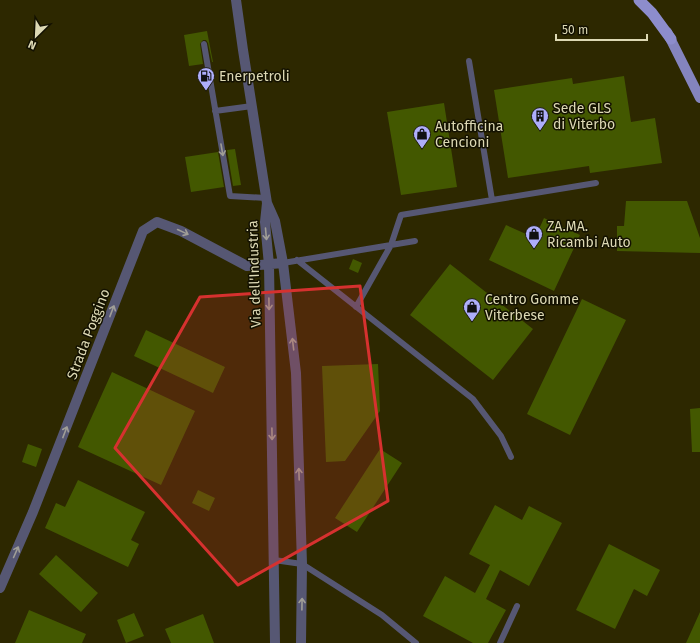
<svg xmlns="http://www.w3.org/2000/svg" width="700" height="643" viewBox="0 0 700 643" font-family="'Fira Sans',sans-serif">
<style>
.building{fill:#435800}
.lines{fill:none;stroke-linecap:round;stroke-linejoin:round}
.service{stroke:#565773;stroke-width:6}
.minor{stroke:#565773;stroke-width:10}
.primary{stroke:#8484be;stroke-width:10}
.trunk{stroke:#8d8dcc;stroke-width:11}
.oneway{stroke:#a09e97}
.marked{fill:#d6312f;fill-opacity:0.2;stroke:#d6312f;stroke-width:3;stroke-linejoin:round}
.labels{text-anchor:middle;stroke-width:3;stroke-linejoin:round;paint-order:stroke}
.poi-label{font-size:14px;fill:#ddd9b4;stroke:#131100;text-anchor:start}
.street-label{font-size:14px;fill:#ddd9b4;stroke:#131100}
</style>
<rect width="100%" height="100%" fill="#2d2800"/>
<path class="building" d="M207,31l6,31h-1l-4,-19 -2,-3h-3l-3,4 3,20 -14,2 -5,-31z
M624,76l7,46 24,-4 7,45 -72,10 -1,-7 -81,12 -14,-88 78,-12 1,6z
M444,103l13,84 -56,8 -14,-83z
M235,149l6,36 -8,1 -6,-36z
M218,152l6,35 -33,5 -6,-35z
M626,201h61l13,37v15l-83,-2v-25h7z
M544,218l36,17 -26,56 -65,-31 17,-35 29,13z
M353,259l9,4 -4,10 -9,-4z
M450,264l83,65 -40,51 -83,-65z
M582,299l44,21 -56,115 -43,-21z
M146,330l79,37 -12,26 -79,-37z
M378,364l2,47 -35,50 -19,1 -4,-96z
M112,372l83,39 -34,74 -83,-38z
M700,408v44h-8l-2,-43z
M28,444l14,5 -6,18 -14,-5z
M380,449l22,14 -45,69 -22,-14z
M78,480l67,32 -14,28 8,4 -11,23 -83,-39 11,-25 9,4z
M198,490l17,8 -6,13 -17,-8z
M495,505l27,15 7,-14 33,17 -33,63 -29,-16 -14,29 20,11 -18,33h-15l-50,-27 22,-40 30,17 15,-28 -21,-11z
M609,544l51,26 -13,26 -13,-7 -19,40 -39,-19z
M56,555l42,38 -17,19 -42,-38z
M29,610l57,24 -4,9h-67z
M700,612v31h-14z
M134,613l10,23 -18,7 -9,-23z
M203,614l11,29h-43l-6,-14z"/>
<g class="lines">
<path class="service" d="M204,44l26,152 36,2
M469,61l23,139
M215,111l37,-5
M297,260l176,139 28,37 10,21
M283,263l132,-22
M356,307l35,-62 10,-30 195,-32
M274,560l28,4 80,51 34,28
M500,643l17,-37"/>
<path class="minor" d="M236,0l7,50 24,153 8,18 8,42 13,110 6,191 -1,79
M267,203l-2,19 4,43 6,378
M0,588l33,-76 110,-281 14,-9 24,9 66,35 36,-3"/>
<path class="primary" d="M667,32l33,66"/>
<path class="trunk" d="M639,0l13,13 19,26"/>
</g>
<defs><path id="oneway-shaft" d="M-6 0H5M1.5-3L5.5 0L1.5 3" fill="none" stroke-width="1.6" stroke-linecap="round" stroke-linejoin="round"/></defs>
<g class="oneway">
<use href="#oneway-shaft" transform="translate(222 150) rotate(80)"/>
<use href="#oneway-shaft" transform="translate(183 232) rotate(25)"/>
<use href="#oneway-shaft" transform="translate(266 234) rotate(85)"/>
<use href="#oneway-shaft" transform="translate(269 304) rotate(89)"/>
<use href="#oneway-shaft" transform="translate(112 311) rotate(-69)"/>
<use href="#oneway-shaft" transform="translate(293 344) rotate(-97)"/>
<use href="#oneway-shaft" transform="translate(65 432) rotate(-69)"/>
<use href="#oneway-shaft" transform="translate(272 434) rotate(89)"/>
<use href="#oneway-shaft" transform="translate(299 474) rotate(-92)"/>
<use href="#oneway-shaft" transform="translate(16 552) rotate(-66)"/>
<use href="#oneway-shaft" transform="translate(302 604) rotate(-89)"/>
</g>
<path class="marked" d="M360,286l28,215 -150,84 -123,-137 85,-151z"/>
<defs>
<g id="fuel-pin" transform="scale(0.9)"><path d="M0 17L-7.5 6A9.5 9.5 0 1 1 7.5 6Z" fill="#aeaefa" stroke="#131100"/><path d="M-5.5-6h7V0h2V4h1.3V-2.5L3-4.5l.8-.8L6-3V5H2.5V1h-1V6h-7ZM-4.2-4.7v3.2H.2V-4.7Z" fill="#111"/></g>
<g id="building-pin" transform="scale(0.9)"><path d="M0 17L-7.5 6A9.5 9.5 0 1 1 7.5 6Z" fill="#aeaefa" stroke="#131100"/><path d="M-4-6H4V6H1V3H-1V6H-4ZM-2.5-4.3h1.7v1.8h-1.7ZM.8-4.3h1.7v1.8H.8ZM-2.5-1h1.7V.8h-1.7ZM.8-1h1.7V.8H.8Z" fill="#111"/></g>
<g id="shop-pin" transform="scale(0.9)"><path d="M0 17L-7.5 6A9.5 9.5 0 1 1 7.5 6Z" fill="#aeaefa" stroke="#131100"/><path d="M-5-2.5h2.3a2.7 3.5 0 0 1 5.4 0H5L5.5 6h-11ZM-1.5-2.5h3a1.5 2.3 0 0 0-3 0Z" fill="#111"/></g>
</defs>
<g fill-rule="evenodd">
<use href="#fuel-pin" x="206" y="76"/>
<use href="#building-pin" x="540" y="116"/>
<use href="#shop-pin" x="422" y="134"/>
<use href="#shop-pin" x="534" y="234"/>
<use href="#shop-pin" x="472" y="307"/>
</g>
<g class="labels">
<g class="poi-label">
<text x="219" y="81">Enerpetroli</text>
<text x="553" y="113">Sede GLS<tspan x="553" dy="16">di Viterbo</tspan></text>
<text x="435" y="131">Autofficina<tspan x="435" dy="16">Cencioni</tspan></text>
<text x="547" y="231">ZA.MA.<tspan x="547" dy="16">Ricambi Auto</tspan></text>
<text x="485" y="304">Centro Gomme<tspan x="485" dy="16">Viterbese</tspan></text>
</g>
<g class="street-label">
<text transform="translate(254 274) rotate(-92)" y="5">Via dell'Industria</text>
<text transform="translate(88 334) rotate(-69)" y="5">Strada Poggino</text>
</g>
</g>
<g transform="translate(36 36) rotate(204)" stroke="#131100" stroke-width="3" paint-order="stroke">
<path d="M0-3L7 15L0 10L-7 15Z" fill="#ddd9b4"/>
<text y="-6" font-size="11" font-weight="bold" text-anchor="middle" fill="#ddd9b4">N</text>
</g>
<path d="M556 34v6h91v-6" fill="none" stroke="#ddd9b4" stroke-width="2"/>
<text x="562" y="34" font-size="12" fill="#ddd9b4" stroke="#131100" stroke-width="3" paint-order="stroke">50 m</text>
</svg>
